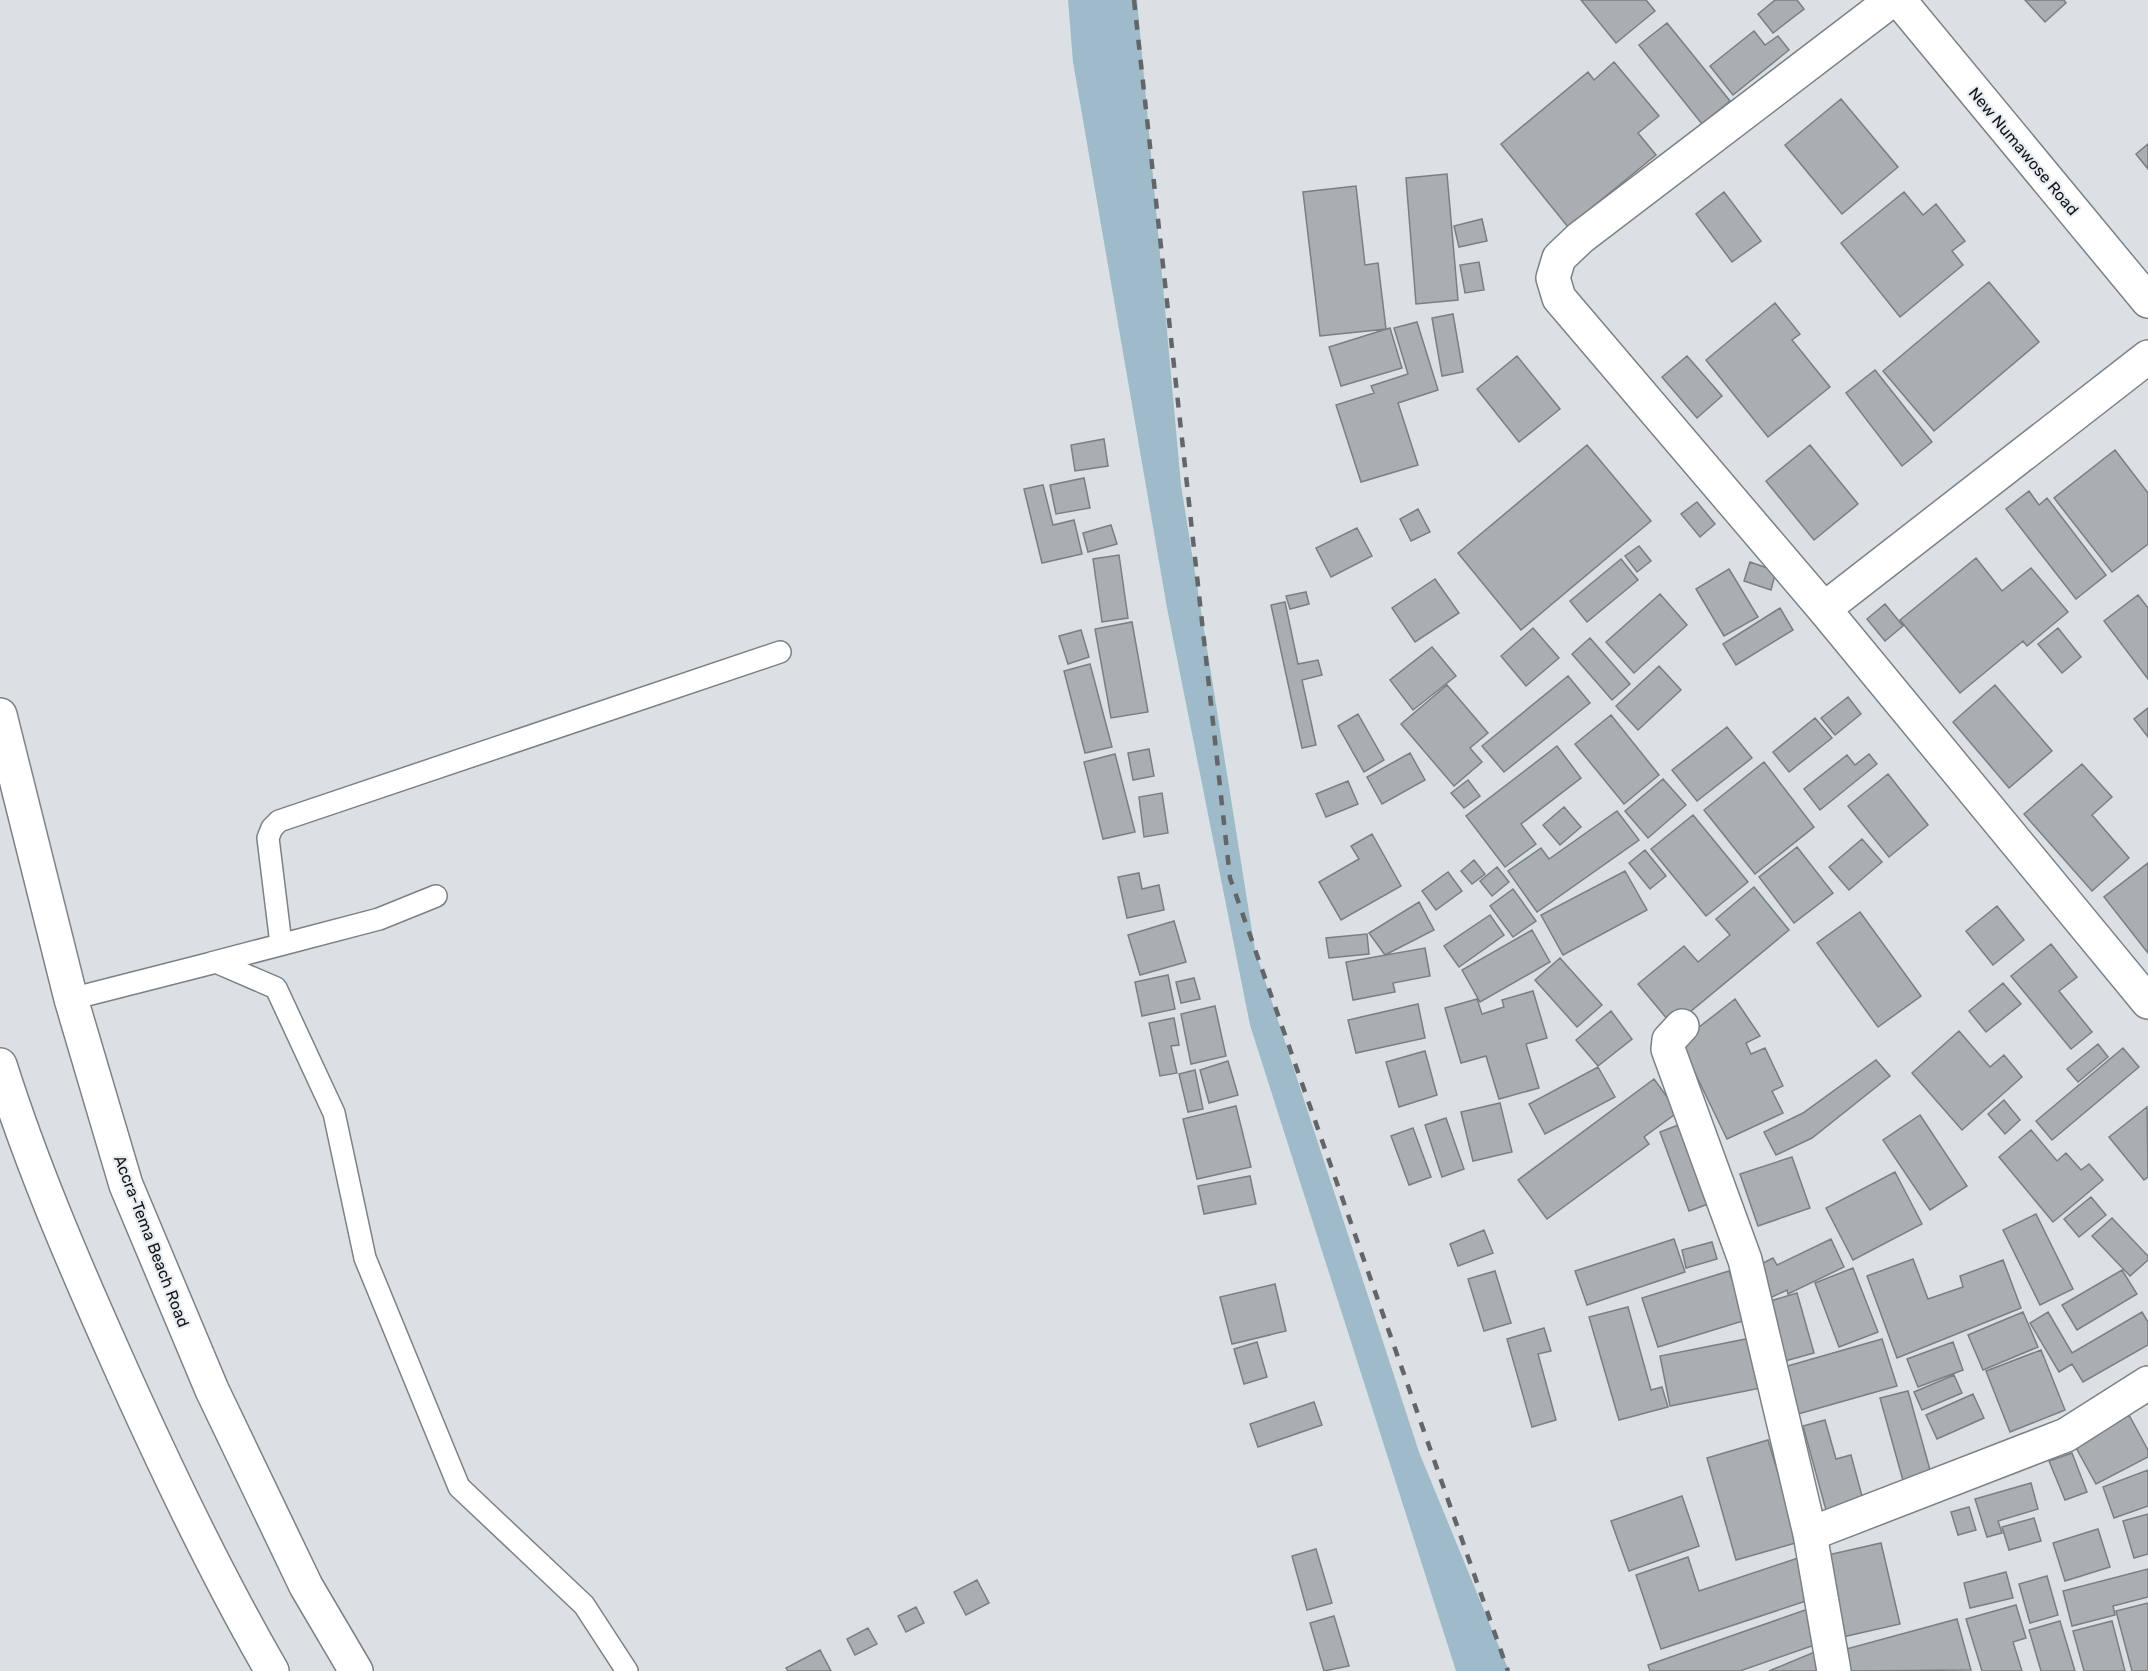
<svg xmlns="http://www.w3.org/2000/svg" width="2148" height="1671" viewBox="0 0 2148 1671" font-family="Rubik,sans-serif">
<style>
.green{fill:#9fbac9}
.building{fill:#a8aeb1;stroke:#797f82;stroke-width:1.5}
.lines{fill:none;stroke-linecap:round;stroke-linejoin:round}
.lane-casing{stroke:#7c8185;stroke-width:24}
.street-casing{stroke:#7c8185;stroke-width:36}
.primary-casing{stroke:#7c8185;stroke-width:36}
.lane{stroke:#fff;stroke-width:21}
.street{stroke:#fff;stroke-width:33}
.primary{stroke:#fff;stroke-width:33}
.rail{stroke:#636669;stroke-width:4.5;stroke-dasharray:10 10;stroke-linecap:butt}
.labels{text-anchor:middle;stroke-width:4.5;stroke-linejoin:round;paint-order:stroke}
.street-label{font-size:16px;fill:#131517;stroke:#e7edf1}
</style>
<rect width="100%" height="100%" fill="#dae0e4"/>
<path class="green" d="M1068,0h69l44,485 74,465 164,502 90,219h-53l-206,-646 -83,-417 -94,-546z"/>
<path class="building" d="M1581,0h65l9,11 -39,32z
M1775,0h22l7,9 -31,24 -15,-19z
M2025,0h39l2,3 -21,19z
M1667,23l63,78 -28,23 -63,-79z
M1754,31l11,14 13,-9 11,14 -56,45 -23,-29z
M1614,62l45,54 -21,17 18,22 -88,72 -67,-83 87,-72 6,8z
M1841,99l57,68 -56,47 -57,-69z
M2148,144v25l-12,-15z
M1447,174l11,126 -42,4 -10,-126z
M1356,186l9,79 13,-2 8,66 -66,7 -17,-144z
M1724,192l37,49 -29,21 -36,-48z
M1904,192l19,23 13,-11 29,37 -13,10 11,14 -63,52 -59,-74z
M1482,219l5,22 -28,6 -5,-21z
M1479,262l5,28 -19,3 -5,-28z
M1989,282l50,60 -105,89 -51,-60z
M1775,303l25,31 -8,6 38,47 -62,50 -62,-77z
M1453,314l10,58 -21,4 -10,-58z
M1417,322l21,68 -40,13 20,62 -57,17 -25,-77 38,-12 -3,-7 37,-12 -14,-46z
M1390,328l12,40 -61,18 -12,-39z
M1517,356l43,53 -41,33 -42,-53z
M1687,356l35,40 -25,22 -35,-41z
M1875,370l57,72 -30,24 -56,-73z
M1104,439l4,27 -33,5 -4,-26z
M1587,445l64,76 -130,109 -63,-77z
M1810,445l48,59 -44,36 -48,-59z
M2115,450l33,43v51l-36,28 -58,-74z
M1084,478l6,30 -34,6 -6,-29z
M1043,485l10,40 21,-5 8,34 -40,9 -18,-74z
M2029,491l10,14 8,-7 59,77 -30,24 -70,-90z
M1697,502l18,22 -15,13 -19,-23z
M1418,509l12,23 -19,9 -11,-22z
M1111,525l6,19 -29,8 -5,-19z
M1357,528l15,28 -41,21 -15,-29z
M1639,546l12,15 -14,11 -12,-16z
M1119,555l9,63 -26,4 -9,-63z
M1976,558l26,33 29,-23 37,44 -41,34 -4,-5 -63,52 -60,-73z
M1621,559l17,21 -51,42 -17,-21z
M1750,562l26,9 -5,19 -27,-9z
M1729,569l29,48 -34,19 -28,-47z
M1435,579l24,34 -44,29 -23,-34z
M1306,592l3,12 -19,5 -4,-13z
M1660,594l27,31 -53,48 -28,-31z
M2138,595l10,13v71l-44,-58z
M1285,602l13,62 20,-4 4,15 -20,5 14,65 -14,3 -31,-143z
M1885,604l18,22 -18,15 -18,-22z
M1780,608l13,22 -57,35 -13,-21z
M1132,622l16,90 -37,6 -16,-89z
M1533,628l26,30 -33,28 -25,-30z
M2058,628l23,29 -19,16 -24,-29z
M1081,630l8,27 -21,7 -9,-28z
M1590,638l40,46 -18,16 -40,-46z
M1432,647l24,29 -43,34 -23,-30z
M1090,664l22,83 -27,6 -21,-82z
M1659,666l22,24 -43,40 -22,-24z
M1568,676l22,27 -86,69 -22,-26z
M1447,685l41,48 -18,15 12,14 -28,24 -53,-62z
M1995,685l57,66 -43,37 -56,-66z
M1848,697l13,17 -26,21 -14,-17z
M2148,708v29l-14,-18z
M1358,714l26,46 -20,12 -26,-46z
M1611,715l48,60 -35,29 -49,-60z
M1815,718l17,20 -43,34 -16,-20z
M1727,727l25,31 -55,43 -25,-31z
M1557,746l24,32 -60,46 15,20 -31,23 -39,-51z
M1149,749l5,27 -21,4 -5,-27z
M1410,753l15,27 -43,24 -15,-27z
M1115,754l20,78 -32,7 -19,-77z
M1869,754l8,10 -57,46 -16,-21 43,-34 8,10z
M1764,762l50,65 -59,47 -51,-64z
M2082,764l30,33 -20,18 37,43 -37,33 -68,-77z
M1888,774l40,51 -39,32 -41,-51z
M1663,779l23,26 -38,33 -23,-27z
M1468,780l12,16 -16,12 -13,-15z
M1348,781l10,23 -32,13 -10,-23z
M1162,793l6,40 -24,4 -5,-40z
M1564,807l17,20 -21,18 -17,-20z
M1617,811l22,29 -102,72 -29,-41 33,-23 8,11z
M1693,815l55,67 -42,34 -55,-67z
M1372,834l29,52 -60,34 -22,-38 40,-23 -8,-13z
M1862,839l20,23 -33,28 -20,-23z
M1797,847l36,46 -39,30 -35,-46z
M1645,850l21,26 -16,13 -21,-26z
M1474,860l11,14 -13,10 -11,-13z
M2148,863v90l-44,-56z
M1497,867l12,15 -17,14 -12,-15z
M1625,871l22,39 -84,45 -22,-40z
M1448,872l14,19 -26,19 -14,-19z
M1139,873l3,16 17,-4 5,25 -37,8 -9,-41z
M1754,887l35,43 -116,96 -35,-42 46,-38 14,16 32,-27 -14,-16z
M1513,889l23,32 -23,16 -23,-31z
M1419,902l15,28 -49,25 -16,-22z
M1997,906l27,34 -31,25 -27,-34z
M1860,912l61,84 -43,31 -61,-84z
M1490,915l14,20 -45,32 -15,-21z
M1174,921l12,41 -46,13 -12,-40z
M1532,930l18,32 -70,40 -18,-32z
M1367,934l2,20 -40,4 -3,-20z
M2051,944l26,33 -18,14 33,41 -21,17 -60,-73z
M1425,948l5,28 -37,7 2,9 -42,8 -7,-38z
M1560,958l42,47 -25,22 -42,-47z
M1168,975l7,34 -33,7 -7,-34z
M1194,978l6,21 -19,4 -5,-21z
M2003,983l18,21 -35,28 -17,-21z
M1533,991l14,47 -21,6 13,44 -40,11 -13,-43 -25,7 -16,-55 32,-9 5,15 22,-7 -2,-7z
M1735,999l25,37 -14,7 5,11 14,-6 18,38 -11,5 11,22 -56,26 -47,-97z
M1418,1004l7,34 -69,15 -8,-33z
M1215,1006l11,50 -35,8 -10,-50z
M1611,1011l21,28 -34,27 -22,-26z
M1174,1018l5,27 -8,1 6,27 -17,3 -11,-53z
M1959,1031l31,36 14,-12 18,22 -60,53 -50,-57z
M2098,1044l10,13 -30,25 -11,-13z
M2123,1048l16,19 -87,73 -16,-19z
M1425,1051l12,44 -38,12 -13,-45z
M1876,1060l14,16 -78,62 -36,17 -12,-23 39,-19z
M1228,1061l10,34 -29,8 -9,-33z
M1598,1067l17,30 -70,37 -16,-30z
M1195,1070l8,39 -15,3 -9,-38z
M1654,1079l24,33 -34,25 5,7 -102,75 -29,-39z
M2004,1100l16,20 -15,14 -17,-20z
M1500,1103l12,49 -39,9 -12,-49z
M1236,1106l15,61 -54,12 -14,-60z
M2147,1107l1,70 -4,3 -35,-43z
M1920,1115l47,71 -37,24 -47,-70z
M1446,1118l18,51 -22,8 -17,-52z
M1681,1124l30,79 -22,8 -29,-79z
M1413,1128l18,49 -22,8 -18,-49z
M2031,1130l26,31 9,-8 15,17 8,-6 14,16 -50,42 -54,-65z
M1792,1157l18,51 -52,18 -18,-52z
M1895,1172l27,52 -69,36 -27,-52z
M1250,1176l6,28 -52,10 -6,-28z
M2091,1197l15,18 -27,22 -15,-18z
M2036,1214l37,75 -33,16 -37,-75z
M2112,1218l36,38v4l-18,16 -38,-40z
M1484,1230l9,23 -35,13 -8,-22z
M1674,1239l11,33 -98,33 -12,-34z
M1831,1239l13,28 -56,27 -1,-4 -17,8 -15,-31 18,-9 4,7z
M1712,1242l5,17 -31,9 -4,-18z
M1913,1259l15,40 35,-12 -3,-11 43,-16 18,48 -124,50 -30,-82z
M1853,1268l25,64 -39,15 -24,-64z
M2122,1270l15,24 -60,36 -15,-25z
M1495,1271l16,52 -27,8 -16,-52z
M1729,1271l17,49 -88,27 -16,-49z
M1275,1284l11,47 -54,13 -12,-47z
M1797,1293l17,60 -29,8 -18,-59z
M1628,1307l23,83 11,-3 6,20 -49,13 -30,-103z
M2023,1312l15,35 -55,23 -15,-35z
M2048,1312l24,41 70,-41 6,10v23l-65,37 -11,-18 -13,8 -29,-49z
M1544,1328l7,23 -13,3 18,66 -24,7 -25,-88z
M1751,1338l10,50 -91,18 -10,-50z
M1882,1339l15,47 -99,28 -14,-47z
M1257,1342l10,35 -23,7 -10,-35z
M1953,1342l10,28 -45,17 -11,-28z
M2041,1350l24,60 -55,22 -24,-61z
M1954,1375l8,18 -40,17 -8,-18z
M1908,1391l24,86 -28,7 -24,-86z
M1973,1394l11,24 -47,21 -11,-24z
M1314,1402l8,23 -64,22 -8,-23z
M2129,1415l19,35v7l-52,27 -22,-40z
M1825,1420l11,39 15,-4 12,45 -37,10 -23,-84z
M1768,1440l31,102 -63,18 -29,-102z
M2072,1453l15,39 -22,8 -16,-39z
M2148,1470v36l-34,12 -11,-31z
M2031,1483l7,26 -40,12 4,12 -15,4 -12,-38z
M1682,1496l17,50 -70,25 -18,-50z
M1969,1507l7,23 -18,5 -7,-23z
M2148,1514v40l-14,4 -11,-37z
M2034,1518l7,23 -32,9 -7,-23z
M2098,1529l12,38 -45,14 -12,-38z
M1881,1543l19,81 -62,14 -19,-81z
M1316,1549l16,54 -25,7 -15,-54z
M1688,1557l11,34 99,-33 14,41 -151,50 -25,-74z
M2148,1569v28l-35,9 2,9 -43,11 -9,-35z
M2006,1572l7,26 -43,10 -6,-25z
M2047,1576l11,39 -28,8 -11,-39z
M977,1580l12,23 -23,12 -12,-23z
M2148,1603v68h-16l-16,-60z
M2016,1605l10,33 -13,4 9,29h-40l-16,-52z
M916,1607l8,16 -18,9 -8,-16z
M1811,1608l12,34 -83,29h-90l-2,-6z
M1334,1616l15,50 -25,5 -14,-48z
M1957,1619l14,51 -127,1 -5,-20z
M2060,1621l15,50h-34l-12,-41z
M2112,1621l13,50h-41l-11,-40z
M868,1628l9,16 -22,11 -8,-16z
M820,1650l11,21h-43l-2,-3z
M1817,1651l8,20h-56z"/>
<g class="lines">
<g class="lane-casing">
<path id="lane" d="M281,944l-13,-106 4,-10 7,-7 501,-169
M211,963l168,-44 57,-23
M71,999l145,-37 60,26 58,125 31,145 94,229 125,118 43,66"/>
</g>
<g class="street-casing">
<path id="street" d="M1899,0l249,301
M2148,357l-324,252 324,393
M1824,609l-265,-311 -6,-20 6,-20 21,-20 312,-238
M1682,1026l-13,14 -1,9 77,211 65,274 24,137
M1810,1534l256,-99 82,-52"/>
</g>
<g class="primary-casing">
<path id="primary" d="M0,715l71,284 55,186 86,205 94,196 50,85
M0,1065c31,98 72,194 114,288 48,108 99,216 158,318"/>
</g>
<use href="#lane" class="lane"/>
<use href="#street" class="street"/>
<use href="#primary" class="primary"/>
<path class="rail" d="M1134,0l96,878 278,793"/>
</g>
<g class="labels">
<g class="street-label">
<text transform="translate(2024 151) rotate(50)" y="6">New Numawose Road</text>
<text transform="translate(152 1241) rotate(69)" y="6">Accra-Tema Beach Road</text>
</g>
</g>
</svg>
